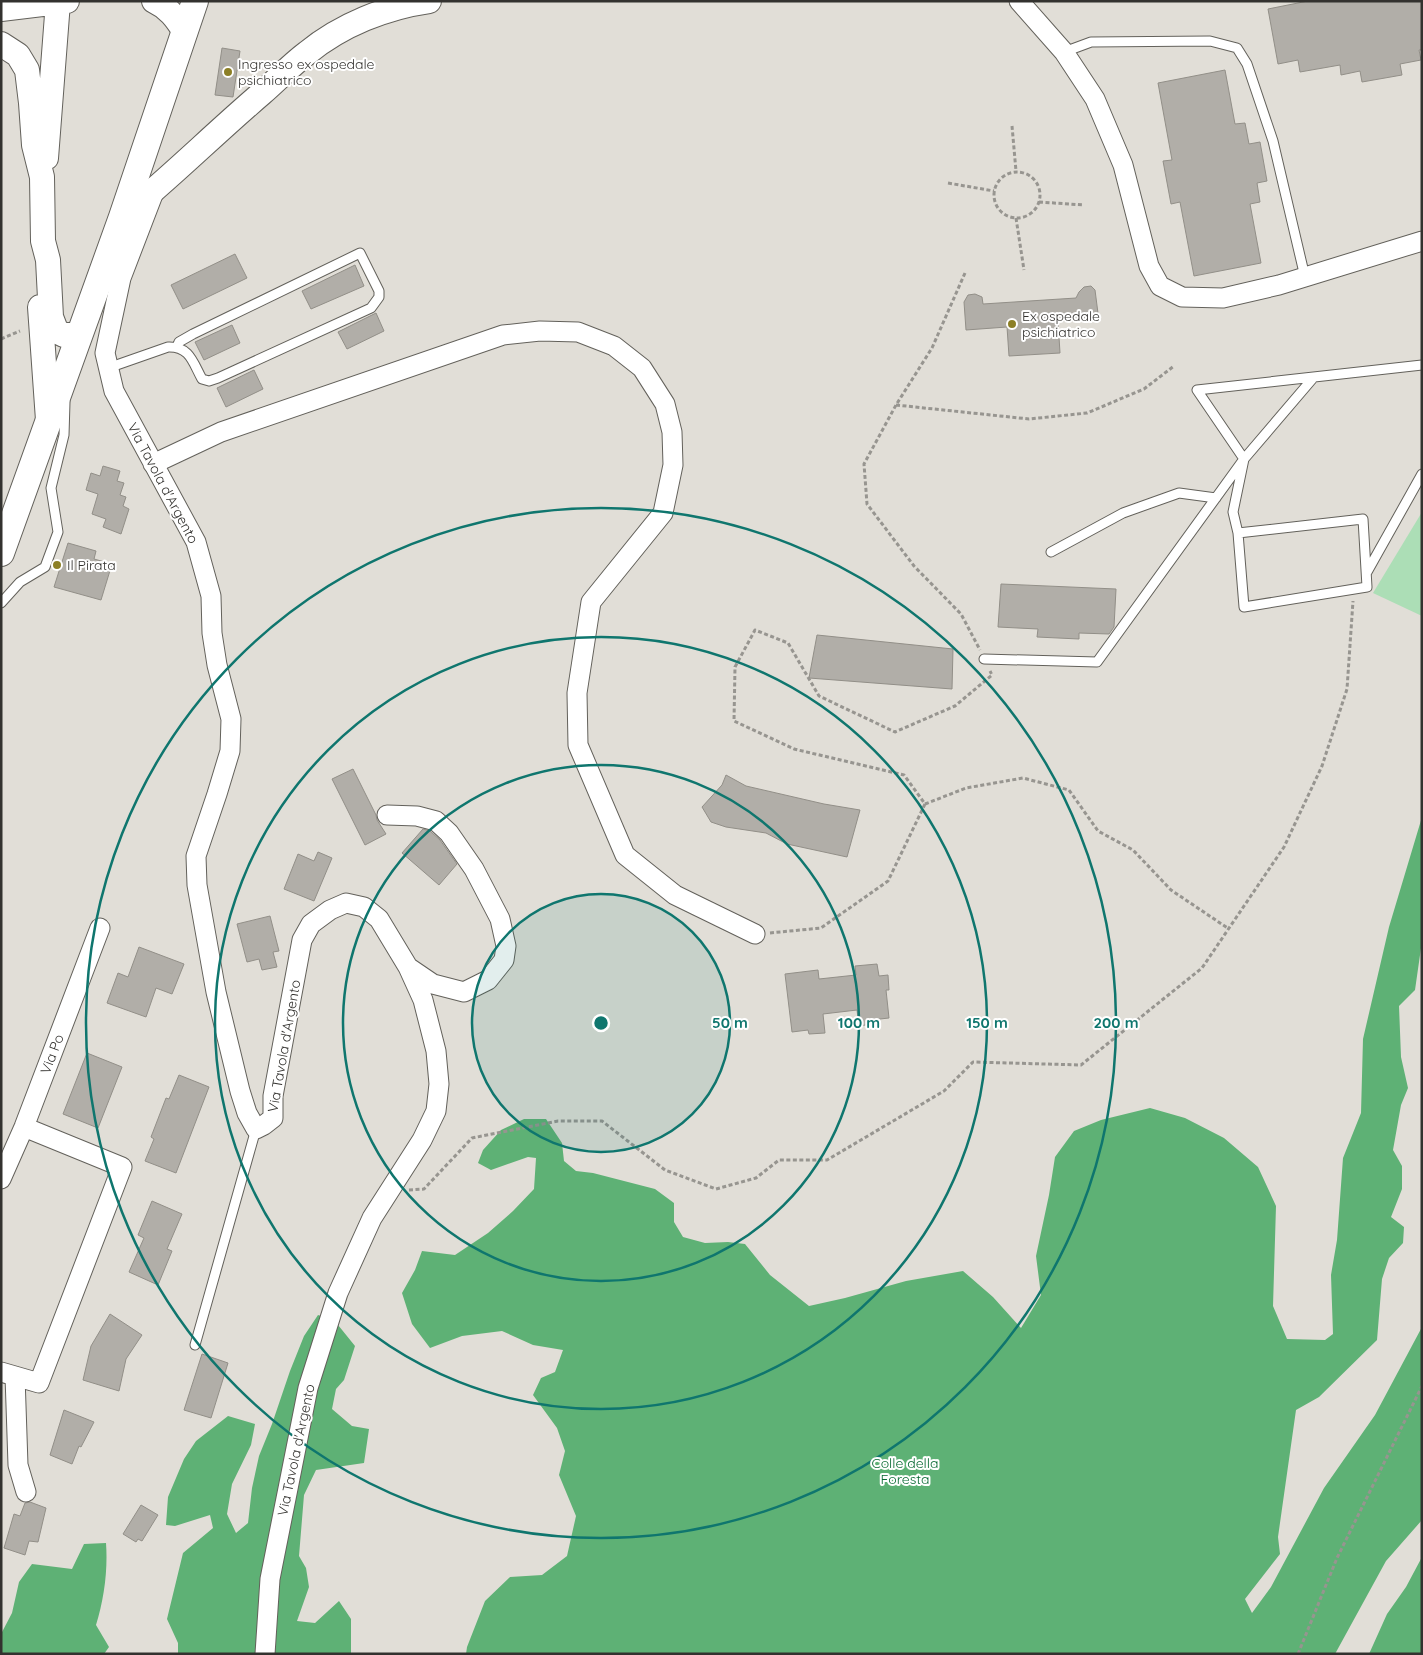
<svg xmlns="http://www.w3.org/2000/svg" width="1423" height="1655" viewBox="0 0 1423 1655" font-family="Quicksand,sans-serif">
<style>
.green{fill:#acdeb6}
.forest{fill:#5eb175}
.building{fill:#b1aea8;stroke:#928f88}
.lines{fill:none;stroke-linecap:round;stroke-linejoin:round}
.service-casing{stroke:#63615b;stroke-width:11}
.minor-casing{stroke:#63615b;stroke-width:21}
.tertiary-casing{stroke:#63615b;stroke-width:26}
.secondary-casing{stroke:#63615b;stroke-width:28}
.path{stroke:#979590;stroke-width:3;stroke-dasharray:4 2.5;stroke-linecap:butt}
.service{stroke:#fff;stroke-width:9}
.minor{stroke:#fff;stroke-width:19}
.tertiary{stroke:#fff;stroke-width:24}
.secondary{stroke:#fff;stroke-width:26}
.ring{fill:none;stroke:#0f766e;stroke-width:2.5}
.poi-dot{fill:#8c7f26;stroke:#fff;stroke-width:2}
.labels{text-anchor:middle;stroke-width:4;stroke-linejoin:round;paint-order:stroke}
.poi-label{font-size:14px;fill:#33322f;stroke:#fff;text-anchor:start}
.street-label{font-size:14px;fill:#33322f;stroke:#fff}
.park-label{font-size:14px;fill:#076932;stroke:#fff}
.centre{fill:#0f766e;stroke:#fff;stroke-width:2.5}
.ring-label{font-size:15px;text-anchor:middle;font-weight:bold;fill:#0f766e;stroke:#fff;stroke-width:4;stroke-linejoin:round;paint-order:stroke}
</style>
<rect width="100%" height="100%" fill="#e1ded7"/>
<path class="green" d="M1422,512v104l-49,-23z"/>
<path class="forest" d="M1422,817v124l-7,49 -16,16 2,51 7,31 -7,17 -8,45 9,16v23l-11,28 13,10 -1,16 -14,15 -7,21 -5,61 -58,57 -23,13 -18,127 2,17 -35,45 7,14 19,-26 53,-99 51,-73 47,-88v193l-36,41 -51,93h-869l1,-7 18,-46 25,-24 32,-2 25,-19 9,-40 -17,-41 6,-24 -8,-23 -24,-33 8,-17 14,-6 8,-22 -30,-5 -31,-14 -40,5 -32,12 -18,-24 -10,-31 13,-23 7,-19 33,4 33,-22 25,-22 21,-22 2,-31 -8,-1 -37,13 -13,-7 5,-13 18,-20 23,-11h22l16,24 2,18 12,10 17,2 62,16 19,14v19l9,15 22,6 23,-1 17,2 25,31 39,31 36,-8 61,-17 57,-10 30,26 28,31 20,-33 -5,-39 13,-61 6,-38 19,-26 27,-11 49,-12 35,10 39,20 34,29 18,39 -3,100 14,33 38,1 8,-6 -2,-59 6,-35 6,-82 18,-45 2,-74 26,-112z
M318,1315l16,5 21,26 -11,34 -8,9 -4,20 20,17 17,3 -5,34 -48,7 -12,25 -5,61 7,12 3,19 -12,34 18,2 24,-22 12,18v35h-173v-11l-11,-24 16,-66 30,-25 -3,-13 -35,11 -9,-1 2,-28 16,-38 12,-18 32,-25 27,8 -4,21 -19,39 -5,30 9,19 12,-10 4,-35 7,-32 13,-32 18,-53 14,-35z
M106,1543c2,27 -2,57 -10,82l13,22 -5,7h-103v-20l11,-21 7,-31 13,-18 40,5 12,-25z
M1422,1557v97h-53l18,-40 19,-27z"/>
<path class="building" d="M1308,1h114v49h-3l2,10 -21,4 2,11 -40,7 -2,-11 -19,4 -1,-10 -40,7 -2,-12 -20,4 -10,-55z
M222,48l18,3 -7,46 -18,-2z
M1225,70l10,54 10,-1 4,21 11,-2 7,39 -10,2 3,19 -10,2 11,59 -67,13 -14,-74 -9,2 -8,-43 9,-1 -14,-77z
M235,254l12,24 -64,31 -12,-24z
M355,265l9,21 -53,23 -9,-18z
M1091,286l4,4 4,31h-41l2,32 -51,3 -2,-29 -41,3 -2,-28 4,-7 7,-1 7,3 1,7 93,-6 3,-6 5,-5z
M376,313l8,18 -37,18 -9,-17z
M232,325l8,18 -36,17 -9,-18z
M254,370l9,19 -37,18 -9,-19z
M103,466l17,5 -3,10 7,2 -4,12 6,2 -3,9 6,3 -8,25 -18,-7 3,-8 -14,-5 6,-20 -12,-4 5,-17 9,3z
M68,543l28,8 -2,8 18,5 -11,36 -47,-13z
M1001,584l115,5 -2,38 -5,7 -30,-1v6l-42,-2 1,-8 -40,-2z
M817,635l136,14 -1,40 -143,-11z
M353,769l23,46 1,5 9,14 -21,11 -33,-66z
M726,775l20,11 78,18 36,6 -13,47 -60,-13 -21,-11 -40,-6 -15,-5 -9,-15 20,-22z
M423,829l7,2 10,9 17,24 -18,21 -37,-32z
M318,852l14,6 -18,43 -30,-12 14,-35 16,7z
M270,916l9,35 -6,1 4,15 -15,3 -3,-11 -12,3 -10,-38z
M139,947l45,17 -12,30 -16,-6 -10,29 -39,-14 11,-30 10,4z
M877,964l2,12 9,-1 1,15h-3l3,28 -18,2 1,4 -13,2 -2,-16 -34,4 2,19 -16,1 -1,-4 -16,2 -7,-58 33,-4 1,9 37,-4 -1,-9z
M87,1053l35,14 -24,61 -35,-14z
M179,1075l30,12 -33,86 -31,-12 9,-22 -3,-2 15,-39 3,1z
M152,1201l30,13 -15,35 5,2 -14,34 -29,-13 15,-34 -6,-3z
M110,1314l32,21 -16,24 -7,32 -36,-11 8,-34z
M202,1354l26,9 -17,55 -27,-8z
M64,1410l30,12 -13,25 -2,-1 -7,18 -22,-9z
M30,1502l16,6 -8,34 -9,-1 -4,14 -21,-7 10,-34 6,2 5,-13z
M141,1505l17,10 -16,26 -4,-2 -2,3 -13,-8z"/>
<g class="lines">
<g class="service-casing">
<path id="service" d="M1064,52l27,-10 119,-1 27,7 10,16 26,77 32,136
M108,368l60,-21c22,-1 25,16 34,32l7,2 9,-3 153,-70 8,-11v-6l-19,-38 -167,81 -14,8 -2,5
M1238,533l6,74 123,-20 -4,-68 -125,14 -5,-21 11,-53 -47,-69 225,-25
M1051,552l72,-39 56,-20 37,5
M1367,572l55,-98
M1,603l19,-21 25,-15 13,-35 -7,-44 13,-53 1,-33
M984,659l113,3 147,-203 70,-82
M195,1345l61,-216"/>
</g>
<g class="minor-casing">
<path id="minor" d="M1019,1l45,51 31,47 28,66 26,101 11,20 22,11 41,1 56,-13 143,-44
M154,192l-33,86 -16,75 9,38 82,151 15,54 1,37 5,32 14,54 -1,32 -13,43 -21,62 1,29 19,107 24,99 7,22 9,16 8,-4 9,-7v-22l29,-156 9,-16 19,-14 16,-7 18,4 15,12 29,48 15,33 13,51 3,33 -3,27 -14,29 -50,78 -34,75 -30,95 -38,191 -5,75
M153,464l68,-32 282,-97 37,-4 38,1 36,14 28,22 23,36 7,28 1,33 -10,48 -72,89 -14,91 1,52 47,110 50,40 80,39
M387,815l30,1 19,5 13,12 25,36 26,50 6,27 -2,14 -16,20 -24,12 -31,-8 -25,-17
M1,1179l23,-52 76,-199
M1,1372l38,11 83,-216 -98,-40
M15,1376l3,89 8,27"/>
</g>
<g class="tertiary-casing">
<path id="tertiary" d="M154,1c15,7 22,17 31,31
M1,9l66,-8
M1,44l17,11 9,15 4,33 3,42 8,32 1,64 5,19 3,57 5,13 4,3 4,2h15
M46,158l12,-156
M122,217c48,-39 92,-83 140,-124 15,-13 29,-28 45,-40 34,-28 79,-46 122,-52
M40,307l8,113"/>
</g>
<g class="secondary-casing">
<path id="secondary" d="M1,553l121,-336 73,-216"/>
</g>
<path class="path" d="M1012,126l4,45
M994 195a23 23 0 1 1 46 0a23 23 0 1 1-46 0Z
M948,183l46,8
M1039,202l45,3
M1016,218l8,52
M965,273l-33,75 -36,57 -32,59 3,40 47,62 47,48 19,36
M1,339l19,-8
M896,405l133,14 58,-6 57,-24 30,-23
M925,804l41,-16 57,-10 46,12 29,41 35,19 38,40 58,39
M770,933l51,-5 67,-47 37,-77 -21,-29 -110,-26 -60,-28 1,-54 20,-37 33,13 31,53 76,36 60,-26 37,-31 -2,-4
M409,1190l15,-1 48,-51 86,-17h44l63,49 51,19 40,-11 23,-18h48l117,-69 29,-29 108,3 121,-97 82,-121 38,-81 25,-77 6,-88
M1298,1654l39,-96 85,-172"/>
<use href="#service" class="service"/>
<use href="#minor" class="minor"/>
<use href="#tertiary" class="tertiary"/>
<use href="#secondary" class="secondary"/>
</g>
<circle cx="601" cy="1023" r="129" fill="#0f766e" fill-opacity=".12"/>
<g class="ring">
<circle cx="601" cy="1023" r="129"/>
<circle cx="601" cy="1023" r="258"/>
<circle cx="601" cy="1023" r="386"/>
<circle cx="601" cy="1023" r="515"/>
</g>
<g class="poi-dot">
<circle cx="228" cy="72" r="5"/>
<circle cx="1012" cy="324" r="5"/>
<circle cx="57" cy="565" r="5"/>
</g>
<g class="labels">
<g class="poi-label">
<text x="238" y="69">Ingresso ex ospedale<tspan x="238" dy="16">psichiatrico</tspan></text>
<text x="1022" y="321">Ex ospedale<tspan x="1022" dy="16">psichiatrico</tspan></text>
<text x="67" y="570">Il Pirata</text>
</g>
<g class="street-label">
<text transform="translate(163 483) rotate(62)" y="5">Via Tavola d'Argento</text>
<text transform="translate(284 1046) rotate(-80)" y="5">Via Tavola d'Argento</text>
<text transform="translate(52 1054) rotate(-69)" y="5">Via Po</text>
<text transform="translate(296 1450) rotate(-78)" y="5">Via Tavola d'Argento</text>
</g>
<g class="park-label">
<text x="905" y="1468">Colle della<tspan x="905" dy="16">Foresta</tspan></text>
</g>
</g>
<circle cx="601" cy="1023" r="8" class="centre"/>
<g class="ring-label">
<text x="730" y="1028">50 m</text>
<text x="859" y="1028">100 m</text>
<text x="987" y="1028">150 m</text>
<text x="1116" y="1028">200 m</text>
</g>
<rect width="1423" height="1655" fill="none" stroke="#33322f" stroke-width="5"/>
</svg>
